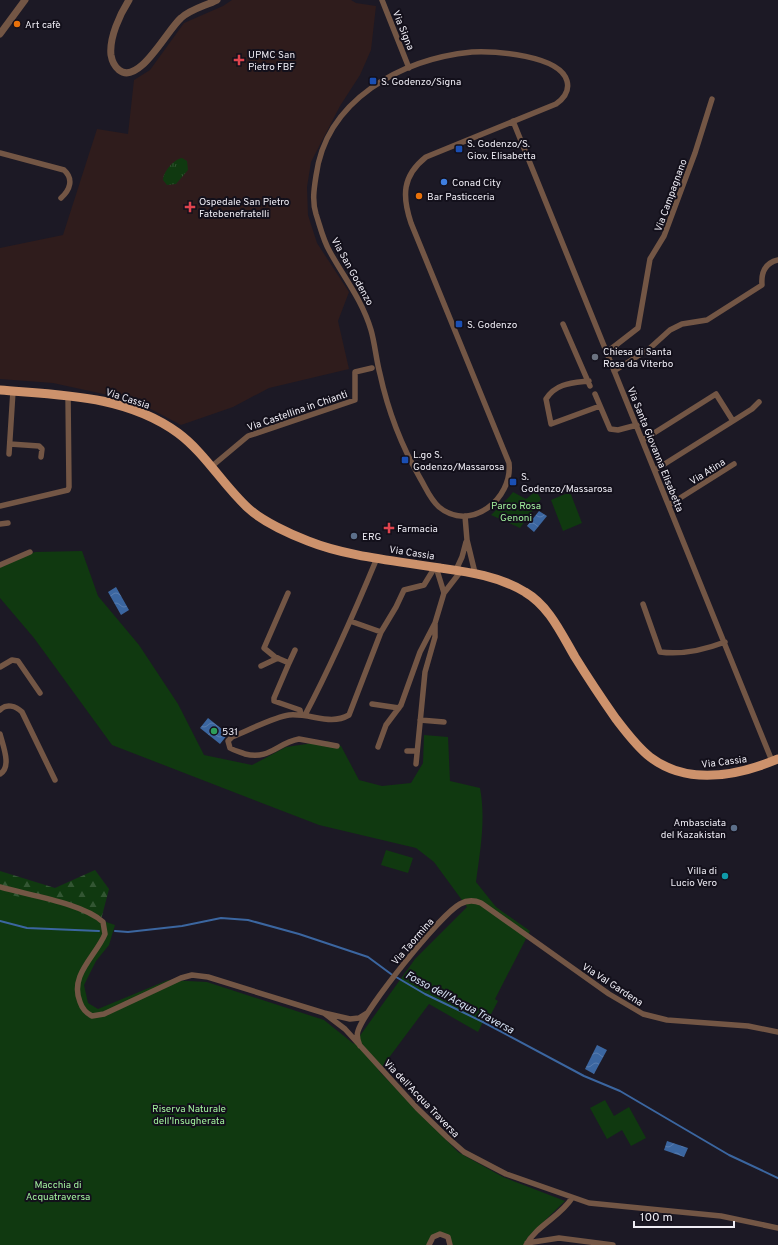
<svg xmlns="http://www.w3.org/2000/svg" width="778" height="1245" viewBox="0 0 778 1245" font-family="Overpass,sans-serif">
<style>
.medical{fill:#2f1c1c}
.grass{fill:url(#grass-tufts)}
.forest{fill:url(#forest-firs)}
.green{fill:#103910}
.water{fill:url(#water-waves)}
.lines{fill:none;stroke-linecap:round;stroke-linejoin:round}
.stream{stroke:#3b66a0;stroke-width:2}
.minor{stroke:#735645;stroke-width:5.5}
.tertiary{stroke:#735645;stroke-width:7}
.primary{stroke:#cd926c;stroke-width:9}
.food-dot{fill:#e8710a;stroke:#13101b;stroke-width:1.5}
.health-dot{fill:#e0444e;stroke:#13101b;stroke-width:1.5}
.transit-dot{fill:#1a4fb4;stroke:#13101b;stroke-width:1.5}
.shop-dot{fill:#3f7fe0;stroke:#13101b;stroke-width:1.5}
.worship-dot{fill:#6b7280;stroke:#13101b;stroke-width:1.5}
.service-dot{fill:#5c6f8a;stroke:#13101b;stroke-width:1.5}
.leisure-dot{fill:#2e9e5b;stroke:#13101b;stroke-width:1.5}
.culture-dot{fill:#0f9aa8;stroke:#13101b;stroke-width:1.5}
.labels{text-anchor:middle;stroke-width:4;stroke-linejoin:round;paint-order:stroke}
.poi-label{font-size:10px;fill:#eeecf4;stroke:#13101b;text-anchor:start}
.street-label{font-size:10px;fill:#eeecf4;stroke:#13101b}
.park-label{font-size:10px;fill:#a1ef9d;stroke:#13101b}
.water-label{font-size:11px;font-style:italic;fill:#d8e4f5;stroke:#13101b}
</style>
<defs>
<pattern id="grass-tufts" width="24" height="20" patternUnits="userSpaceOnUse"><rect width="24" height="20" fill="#103910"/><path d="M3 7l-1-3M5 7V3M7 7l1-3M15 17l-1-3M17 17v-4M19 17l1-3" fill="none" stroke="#335633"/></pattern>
<pattern id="forest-firs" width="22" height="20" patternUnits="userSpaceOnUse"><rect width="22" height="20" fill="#103910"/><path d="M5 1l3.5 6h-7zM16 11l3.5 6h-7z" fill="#335633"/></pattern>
<pattern id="water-waves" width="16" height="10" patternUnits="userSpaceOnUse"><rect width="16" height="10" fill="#3b66a0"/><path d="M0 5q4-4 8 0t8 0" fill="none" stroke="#587cae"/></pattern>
</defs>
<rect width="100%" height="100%" fill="#1c1925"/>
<path class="medical" d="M232,0h119l5,3 20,3 -5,44 -11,25 -20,31 -29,56 -4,25 1,28 9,28 32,49 -11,29 11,48 -80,19 -36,19 -52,18 -36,-19 -37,-11 -55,-12 -53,-4v-131l63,-13 34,-106 31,5 6,-54 16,-10 34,-47 39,-17z"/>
<path class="grass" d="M182,158l5,3 1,9 -12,14 -9,1 -4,-5c0,-8 11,-21 19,-22z"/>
<path class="forest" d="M95,870l14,19 -12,46 -97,9v-73l55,17z"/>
<path class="green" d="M513,492l13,7 10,-8 5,8 -21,29 -29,-13 18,-18z
M570,492l12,31 -19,8 -12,-31z
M82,551l16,45 41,49 39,59 26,51 48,10 34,-18 41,-6 14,5 18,34 23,6 29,-3 12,-20 1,-28 24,2 2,44 30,7c6,32 0,63 -4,94l20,25 34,24 -35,68 3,2 -9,17 -3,-2 -8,16 -49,-28 -50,67 79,81 45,25 62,24 -37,36 -4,8h-71l-6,-10 -14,1 -4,9h-429v-352l51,10 64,22 -6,20 -13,16 -12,24 4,18 10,6 70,-29 39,2 117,38 30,24 61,-85 52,-52 -33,-45 -18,-14 -97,-23 -207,-80 -78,-107 -34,-40v-32l35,-14z
M386,850l27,8 -5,15 -27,-8z
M605,1100l9,16 15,-9 17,31 -15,8 -9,-16 -15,9 -17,-31z"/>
<path class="water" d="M539,511l8,5 -13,16 -7,-6z
M116,587l13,23 -8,5 -13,-23z
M208,718l20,16 -8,10 -20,-16z
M597,1045l10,5 -13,24 -9,-5z
M667,1141l21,7 -4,9 -20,-7z"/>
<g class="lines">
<path class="stream" d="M0,921l27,7 72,3
M115,931l13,1 54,-6 39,-8 27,2 51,14 69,23 23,17 34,20 58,28 101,54 36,15 109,64 49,23"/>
<path class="minor" d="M382,0l27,68
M472,52c23,-1 88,3 95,29 3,11 -4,18 -11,23l-130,53c-24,19 -24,39 -15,66l98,240c4,36 -39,70 -70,44 -9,-8 -13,-19 -19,-29 -19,-33 -32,-67 -40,-104 -4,-15 -5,-30 -9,-44 -9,-30 -26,-51 -41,-78 -7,-12 -10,-26 -14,-38 -4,-13 -2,-25 0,-38 10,-76 85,-117 156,-124z
M513,121l259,640
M0,153l64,17c10,9 6,20 -3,28
M563,324l27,62
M607,352l31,-24 12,-69 14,-23 31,-83 17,-54
M614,371l35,-22 21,-19 12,-6 25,-4 55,-35c-1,-12 3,-22 16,-25
M589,381c-17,2 -33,2 -43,18l5,25 49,-18
M595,394l15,35 8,1 19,-5
M733,421l19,-12 7,-7
M643,440l73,-46 17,27 -78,49
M10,444l29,2 3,3 -1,8
M9,454l4,-63
M211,467l37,-31 107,-36v-28l17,-4
M669,505l65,-41
M0,506l68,-16 1,-3 -1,-92
M465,516l2,24 8,33
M0,524l8,-1
M0,565l30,-13
M436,567l8,26
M456,570l6,-13 4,-15
M288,593l-24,55 11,9 14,6 -15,35v3l26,9 1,5
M643,604l17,48c22,3 44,-2 65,-10
M350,621l31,11
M289,663l6,-13
M261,666l17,-8
M0,667l12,-7 6,1 22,32
M372,704l27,4
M0,710c6,-7 16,-4 22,2l33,68
M305,715c27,-51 50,-104 72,-157
M420,720l24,2
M0,734c3,12 12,33 0,40
M337,746l-38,-7c-22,4 -29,21 -54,15 -5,-2 -10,-3 -15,-6l-2,-7 4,-4c15,-6 42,-20 57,-22 22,-2 41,11 60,0l32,-83 15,-25 8,-17 20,-5 11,-18
M378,747l8,-22 15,-20 19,-53 15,-29 9,-30 17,-22
M407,751h9
M416,764l9,-92 10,-35v-13
M0,887c27,8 83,16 103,35l2,12c-9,22 -36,41 -25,68 2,6 6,11 12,14l12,-2 77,-36 11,-3 16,2 116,36 26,6 9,-1 8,-5
M324,1013l21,16 72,79 31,30 16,14 42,22 83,29 132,13 57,12
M360,1046c-2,-5 -4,-9 -2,-15 7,-22 82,-116 102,-127 7,-4 14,-4 21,-1l128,91 34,20 24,6 81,6 30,6
M527,1243l32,-5 54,7
M429,1245l4,-8 7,-3 8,3 2,8
M526,1245c11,-20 34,-28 46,-47"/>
<path class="tertiary" d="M129,0c-9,14 -20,38 -18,55 1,6 3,11 8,15 20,16 48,-40 62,-52 10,-9 24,-12 36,-18
M0,34l25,-34"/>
<path class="primary" d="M0,390c61,5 126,5 178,43 27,20 45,52 70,75 14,13 42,26 60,33 40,16 90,20 132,27 29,4 59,8 85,24 24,14 36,41 50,65 13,21 27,42 41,62 10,13 21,28 34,38 38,29 87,19 128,2"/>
</g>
<g class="food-dot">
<circle cx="17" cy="24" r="4"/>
<circle cx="419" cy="196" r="4"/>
</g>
<g class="health-dot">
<path d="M237 54h4v4h4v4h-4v4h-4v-4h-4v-4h4z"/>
<path d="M188 201h4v4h4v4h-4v4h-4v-4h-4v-4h4z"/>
<path d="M387 522h4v4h4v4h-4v4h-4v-4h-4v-4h4z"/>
</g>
<g class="transit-dot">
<rect x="369" y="77" width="8" height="8" rx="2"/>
<rect x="455" y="145" width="8" height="8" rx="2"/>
<rect x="455" y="320" width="8" height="8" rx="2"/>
<rect x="401" y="456" width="8" height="8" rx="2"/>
<rect x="509" y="478" width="8" height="8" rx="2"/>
</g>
<circle class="shop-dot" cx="444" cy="182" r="4"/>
<circle class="worship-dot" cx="595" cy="357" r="4"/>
<g class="service-dot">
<circle cx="354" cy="536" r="4"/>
<circle cx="734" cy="828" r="4"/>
</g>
<circle class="leisure-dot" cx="214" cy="731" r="4"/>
<circle class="culture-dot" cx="725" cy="876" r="4"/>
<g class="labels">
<g class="poi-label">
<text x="25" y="28">Art cafè</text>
<text x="248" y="58">UPMC San<tspan x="248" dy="12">Pietro FBF</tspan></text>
<text x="381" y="85">S. Godenzo/Signa</text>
<text x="467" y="147">S. Godenzo/S.<tspan x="467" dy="12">Giov. Elisabetta</tspan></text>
<text x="452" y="186">Conad City</text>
<text x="427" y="200">Bar Pasticceria</text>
<text x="199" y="205">Ospedale San Pietro<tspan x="199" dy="12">Fatebenefratelli</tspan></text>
<text x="467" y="328">S. Godenzo</text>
<text x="603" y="355">Chiesa di Santa<tspan x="603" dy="12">Rosa da Viterbo</tspan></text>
<text x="413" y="458">L.go S.<tspan x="413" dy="12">Godenzo/Massarosa</tspan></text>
<text x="521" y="480">S.<tspan x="521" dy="12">Godenzo/Massarosa</tspan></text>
<text x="397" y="532">Farmacia</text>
<text x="362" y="540">ERG</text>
<text x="222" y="735">531</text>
<text x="726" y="826" text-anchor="end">Ambasciata<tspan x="726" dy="12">del Kazakistan</tspan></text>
<text x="717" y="874" text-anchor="end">Villa di<tspan x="717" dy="12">Lucio Vero</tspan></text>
</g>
<g class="street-label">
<text transform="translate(404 30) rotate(68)" y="4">Via Signa</text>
<text transform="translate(670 195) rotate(-70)" y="4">Via Campagnano</text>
<text transform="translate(353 271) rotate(61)" y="4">Via San Godenzo</text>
<text transform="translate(128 398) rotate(18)" y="4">Via Cassia</text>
<text transform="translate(297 410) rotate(-19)" y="4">Via Castellina in Chianti</text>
<text transform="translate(656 449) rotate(68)" y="4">Via Santa Giovanna Elisabetta</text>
<text transform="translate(707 471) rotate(-32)" y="4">Via Atina</text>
<text transform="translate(412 552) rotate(9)" y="4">Via Cassia</text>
<text transform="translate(724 761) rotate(-7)" y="4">Via Cassia</text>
<text transform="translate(412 941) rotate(-49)" y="4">Via Taormina</text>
<text transform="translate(613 984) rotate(33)" y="4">Via Val Gardena</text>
<text transform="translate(422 1098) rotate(46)" y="4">Via dell'Acqua Traversa</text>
</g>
<g class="park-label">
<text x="516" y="509">Parco Rosa<tspan x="516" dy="12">Genoni</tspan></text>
<text x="189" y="1112">Riserva Naturale<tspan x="189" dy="12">dell'Insugherata</tspan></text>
<text x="58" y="1188">Macchia di<tspan x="58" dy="12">Acquatraversa</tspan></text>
</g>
<g class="water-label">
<text transform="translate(460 1002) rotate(28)" y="4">Fosso dell'Acqua Traversa</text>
</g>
</g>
<path d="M634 1221v6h100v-6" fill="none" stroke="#eeecf4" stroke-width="2"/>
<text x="640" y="1221" font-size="12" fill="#eeecf4" stroke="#13101b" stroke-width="3" paint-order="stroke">100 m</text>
</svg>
